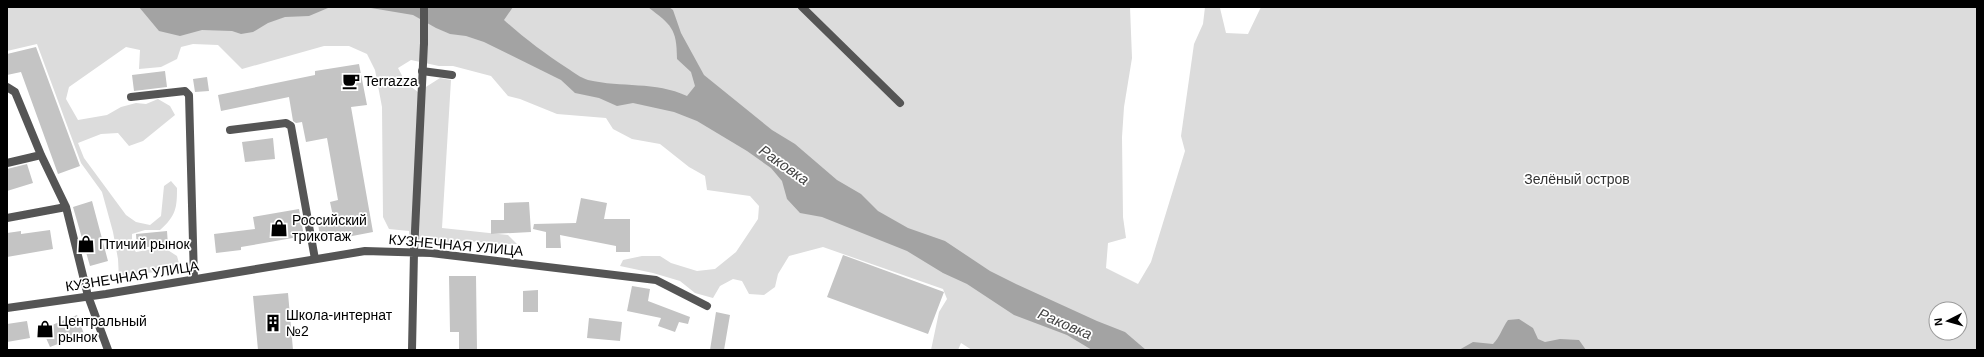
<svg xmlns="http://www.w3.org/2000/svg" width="1984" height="357" viewBox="0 0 1984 357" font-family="Arial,sans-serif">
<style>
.green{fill:#dcdcdc;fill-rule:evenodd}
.water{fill:#a3a3a3}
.building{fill:#c4c4c4}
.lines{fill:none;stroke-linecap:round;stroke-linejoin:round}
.service{stroke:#555;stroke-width:8}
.minor{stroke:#555;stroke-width:8}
.labels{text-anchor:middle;stroke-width:3.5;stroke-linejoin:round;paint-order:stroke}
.poi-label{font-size:14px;fill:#000;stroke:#fff;text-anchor:start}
.park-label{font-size:14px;fill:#333;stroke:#fff}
.street-label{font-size:14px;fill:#000;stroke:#fff}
.water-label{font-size:15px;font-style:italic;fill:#444;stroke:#fff}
</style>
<rect width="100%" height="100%" fill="#fff"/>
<path class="green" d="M7,7h1123l2,51 -8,49 -2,30 1,80 3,21 -18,5 -2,25 32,16 13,-22 34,-111 -4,-15 13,-92 9,-20 2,-17 15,1 6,25 22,1 13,-27h716v343h-1005l-11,-7 -3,7h-27l8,-38 8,-13 -4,-10 -120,-42 -34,9 -11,18 -3,13 -11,8 -15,-1 -7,-13 -9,-2 -13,7 -7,12 -18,-5 -15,-12 -27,-8 -33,-7 3,-6 19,-4h18l11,7 26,8 18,-2 21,-17 22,-33 1,-13 -9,-10 -43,-6 -2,-14 -16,-9 -29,-23 -28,-5 -19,-10 -7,-11 -49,-4 -37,-15 -12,-3 -17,-20 -38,-10h-14l-28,-6 -13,8 8,15 12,9 22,-14 11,2 -9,148 66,7 9,9h-17l-32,-3 -26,2 -33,-4v-8l-20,-2 -6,-12 -1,-110 -7,-37 -8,-16 -18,-8h-25l-82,23 -24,-24 -25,-1 -12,3 -4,12 -16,8 -22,2 1,-19 -14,-3 -57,40 -3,12 12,21 29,-5 14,-8 15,-4 10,1 12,-5 12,7 5,9 -32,26 -14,5 -11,-13 -17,1 -23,9 6,15 42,57 10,7 14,3 11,-9 3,-30 7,-5 6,7c0,20 -1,28 -17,42h-15l-13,4v13l4,5 27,-5 14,9 3,11c-20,5 -41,6 -61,12l-1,-20 -5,-27 -11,-40 -21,-29 -44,-119 -30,7zM1936,309h24v24h-24z"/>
<path class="water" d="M139,7h211l-22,1 -19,8 -24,1 -17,6 -15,9 -12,2 -9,-3 -30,-1 -22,6 -21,-5z
M365,7h148l-9,13c20,18 40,33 63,48 6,4 14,10 21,12 34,8 67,1 99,16l8,-10 -4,-14 -14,-13c0,-31 -6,-34 -29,-52h21l4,3 8,23 23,42 68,55 23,14 42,36 24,14 17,17 30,17 37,13 45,30 26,13 81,37 28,11 21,18h-54l-25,-15 -53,-20 -47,-31 -24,-11 -36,-22 -85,-34 -22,-4 -13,-14 -5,-18 -11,-13 -24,-17 -50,-30 -23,-9 -41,-9 -16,3 -18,-8 -24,-5 -14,-13 -77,-38 -18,-6 -16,-2 -14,-6 -23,-13z
M1519,319l14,9 5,11 7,3 15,-3 19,1 7,10h-127l14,-8 20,2c7,-7 9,-16 15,-24z"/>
<path class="building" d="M36,47l44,119 -22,8 -37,-102 -14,3v-21z
M359,64l8,41 -16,2 22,125 -52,10 -3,-18 16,-3 -4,-19 8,-2 -11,-62 -21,4 -4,-20 -6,1 -3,-2 -4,-24 -68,14 -3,-16 97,-20v-4z
M165,71l2,16 -33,4 -2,-16z
M207,77l2,14 -14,1 -2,-13z
M273,138l2,21 -30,3 -3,-20z
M27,164l6,19 -26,8v-22z
M581,198l26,5 -3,16h26v33h-14v-6l-56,-11 1,13h-15v-16l-13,-3 1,-5 42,-1z
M92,201l16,60 -18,5 -17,-59z
M529,202l2,30 -40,2v-14h13v-17z
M299,209l5,27 -63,11v3l-25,3 -2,-19 41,-5 -2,-12z
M50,230l3,19 -46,8v-24l14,-2v3z
M167,231l1,14 -31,3 -1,-14z
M843,255l101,37 -16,42 -101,-37z
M449,276h27l1,74h-18v-18h-9z
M632,286l18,3 -2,12 42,16 -2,7 -9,-2 -4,10 -17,-6 3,-8 -34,-7z
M538,290v22h-15v-21z
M288,293l5,57h-35l-5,-54z
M716,312l14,3 -6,35h-14z
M77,315l7,19 -34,13 -8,-18z
M589,318l33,4 -2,19 -33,-3z
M27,321l3,17 -23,4v-18z"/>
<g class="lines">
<path class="service" d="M802,7l98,96
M424,43v-36
M422,71l30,4
M7,87l8,5 26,63 25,52 22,89
M131,97l54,-6 4,4 5,184
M230,130l56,-7 5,3 24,133
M7,163l34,-8
M7,218l59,-11"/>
<path class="minor" d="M88,296l20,54
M7,308l99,-14 259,-43 66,2 225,27 51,26
M412,350l2,-98 10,-209"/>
</g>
<defs>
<g id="cafe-bare" transform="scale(1.38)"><path d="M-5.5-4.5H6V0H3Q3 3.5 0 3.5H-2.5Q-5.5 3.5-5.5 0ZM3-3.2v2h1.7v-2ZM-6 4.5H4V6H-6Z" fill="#000" stroke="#fff" stroke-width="2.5" paint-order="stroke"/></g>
<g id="shop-bare" transform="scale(1.38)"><path d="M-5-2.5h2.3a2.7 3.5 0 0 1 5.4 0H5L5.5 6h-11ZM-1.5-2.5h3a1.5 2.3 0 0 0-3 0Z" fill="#000" stroke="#fff" stroke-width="2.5" paint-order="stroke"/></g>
<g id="building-bare" transform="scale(1.38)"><path d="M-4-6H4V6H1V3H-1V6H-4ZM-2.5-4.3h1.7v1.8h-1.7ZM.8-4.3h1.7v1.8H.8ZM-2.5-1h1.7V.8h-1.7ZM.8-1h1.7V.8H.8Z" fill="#000" stroke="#fff" stroke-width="2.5" paint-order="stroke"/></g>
</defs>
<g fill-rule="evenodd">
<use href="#cafe-bare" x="351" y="81"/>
<use href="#shop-bare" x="279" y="228"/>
<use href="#shop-bare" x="86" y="244"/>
<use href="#building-bare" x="273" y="323"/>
<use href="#shop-bare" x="45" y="329"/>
</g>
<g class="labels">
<g class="poi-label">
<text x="364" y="86">Terrazza</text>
<text x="292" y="225">Российский<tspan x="292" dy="16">трикотаж</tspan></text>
<text x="99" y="249">Птичий рынок</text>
<text x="286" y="320">Школа-интернат<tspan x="286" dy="16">№2</tspan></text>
<text x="58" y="326">Центральный<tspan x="58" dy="16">рынок</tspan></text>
</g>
<g class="park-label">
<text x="1577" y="184">Зелёный остров</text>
</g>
<g class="street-label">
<text transform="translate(456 245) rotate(5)" y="5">КУЗНЕЧНАЯ УЛИЦА</text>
<text transform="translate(132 276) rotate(-9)" y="5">КУЗНЕЧНАЯ УЛИЦА</text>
</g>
<g class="water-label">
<text transform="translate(784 165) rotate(35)" y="5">Раковка</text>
<text transform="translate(1065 324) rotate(23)" y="5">Раковка</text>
</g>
</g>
<rect width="1984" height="357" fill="none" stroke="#000000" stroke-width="16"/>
<g transform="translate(1948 321) rotate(264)"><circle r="19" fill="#ffffff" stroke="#999999"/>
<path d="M0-3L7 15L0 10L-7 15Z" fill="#000000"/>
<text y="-6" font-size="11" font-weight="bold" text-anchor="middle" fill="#000000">N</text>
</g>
</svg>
